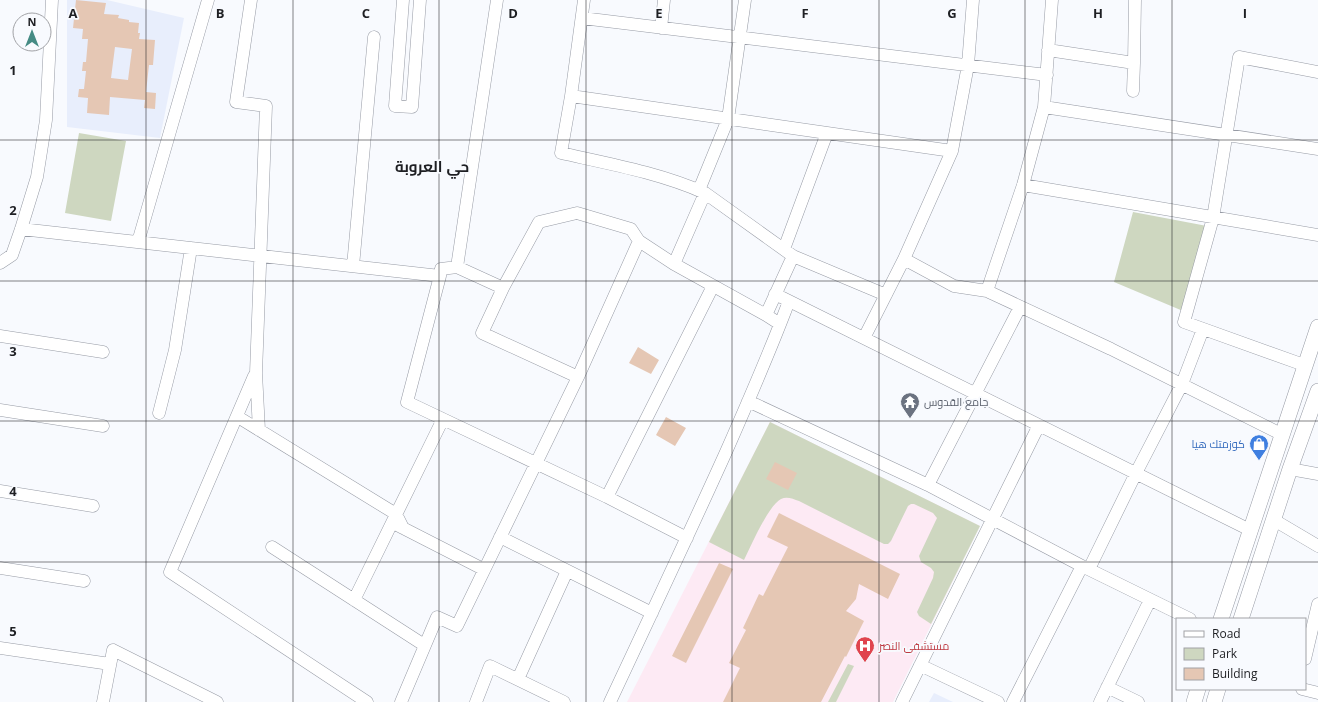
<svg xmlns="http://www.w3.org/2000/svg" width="1318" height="702" viewBox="0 0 1318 702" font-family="'Open Sans',Cairo,sans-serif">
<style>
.built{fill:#e8eefc}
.medical{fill:#fdeaf4}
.green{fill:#ced7c0}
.building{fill:#e5c7b4;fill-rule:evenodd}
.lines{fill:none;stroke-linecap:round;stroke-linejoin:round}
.minor-casing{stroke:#979ba5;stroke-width:13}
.major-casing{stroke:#979ba5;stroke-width:16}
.minor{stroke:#fff;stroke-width:12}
.major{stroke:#fff;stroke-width:15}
.grid{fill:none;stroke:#1e1f23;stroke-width:1;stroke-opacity:0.55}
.labels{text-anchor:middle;stroke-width:3.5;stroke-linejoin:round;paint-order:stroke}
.worship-label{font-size:11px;fill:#5b616d;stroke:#f8fafe;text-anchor:start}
.shop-label{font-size:11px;fill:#366cbe;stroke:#f8fafe;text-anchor:end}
.health-label{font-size:11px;fill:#be3a42;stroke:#f8fafe;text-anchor:start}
.district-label{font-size:15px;font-weight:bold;fill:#1e1f23;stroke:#f8fafe}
.grid-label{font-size:13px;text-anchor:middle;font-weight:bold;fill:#1e1f23;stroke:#f8fafe;stroke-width:3.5;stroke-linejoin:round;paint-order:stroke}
</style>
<rect width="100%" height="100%" fill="#f8fafe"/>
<path class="built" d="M67,0h40l77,18 -24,120 -93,-11z
M934,693l19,9h-24z"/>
<path class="medical" d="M770,422l210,104 -87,176h-266z"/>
<path class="green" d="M79,133l47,8 -15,80 -46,-8z
M1133,212l74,14 -24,85 -69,-29z
M770,422l210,104 -49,98 -12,-8 -2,-4 16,-34 1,-6 -3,-4 -10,-6 -2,-6 18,-38 -4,-5 -19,-9h-3l-3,2 -17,35 -3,3h-4l-85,-43c-6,-2 -12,-5 -18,-2 -13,7 -30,47 -37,61l-35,-18z
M848,664l6,2 -18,36h-8z"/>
<path class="building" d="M76,0l30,3 -2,11 15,1 -1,3 11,2v2l10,1 -1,10h2l-1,6 16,1 -2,25h-4l-3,27 10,1 -1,16 -11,-1 1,-8 -35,-3 -1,18 -22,-2 1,-15 -10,-1 1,-8h5l2,-18h-4l1,-9h3l2,-23h-6l1,-10 -10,-1zM115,47l17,2 -4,31 -17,-2z
M638,347l21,13 -8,14 -22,-11z
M666,417l20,11 -11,18 -19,-11z
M775,462l22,11 -9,17 -22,-11z
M779,513l121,61 -12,25 -29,-15 -3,15 -10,12 18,10 -18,36 -1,-1 -24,46h-98l17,-34 -11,-5 17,-33 -3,-2 16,-34 4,2 25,-49 -21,-10z
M719,563l14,6 -47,94 -14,-7z"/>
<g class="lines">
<g class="minor-casing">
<path id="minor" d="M251,0l-15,102 30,4 -10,267 3,57
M403,0l-8,106 17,1 8,-107
M584,0l-13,96 -10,57c49,11 99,20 144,40l88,63 93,39
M582,18l465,57
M661,28l3,-28
M1048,50l86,13 -1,28
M1134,63l1,-63
M571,96l381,55
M1044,107l274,42
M1023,185l295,50
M699,190l29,-71 17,-119
M21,229l419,47
M138,242l70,-242
M784,249l43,-116
M904,259l50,27 33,5 124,58 172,86
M0,263l12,-8 9,-26 16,-52 9,-57 6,-120
M674,264l31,-71
M353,266l21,-229
M457,267l40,-267
M503,288l-46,-21 -16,2 -1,7 -33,126 200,95 80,41
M987,291l36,-106 21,-78 8,-107
M775,294l475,236
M766,315l27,-59
M0,336l103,16
M864,338l40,-79 48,-108 16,-86 5,-65
M1304,365l-120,-43 29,-104 26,-161 79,15
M254,376l-84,196 197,130
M578,377l-96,-44 21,-45 36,-66 38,-9 54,16 8,12 35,23 92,51 14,9
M748,401l180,84 154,81 108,53
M0,410l103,16
M159,413l16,-63 16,-102
M238,417l158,97 7,14
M1290,469l28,5
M928,485l92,-178
M0,491l93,15
M607,497l106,-211
M1274,520l44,26
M397,525l86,44
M500,537l152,76
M272,547l152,98
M0,568l84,13
M1089,569l47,-96 46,-89 21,-55
M354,600l89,-181
M0,648l110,16
M1305,659l13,-55
M920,665l78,37
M518,679l49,-108
M1107,687l31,15
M1302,689l16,4
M103,702l10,-52 104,52
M401,702l36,-85 20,9 121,-249 61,-136
M476,702l14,-36 74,36
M610,702c39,-83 78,-166 116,-250 22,-50 44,-100 63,-151
M902,702l137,-277
M1013,702l69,-136
M1100,702l50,-102"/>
</g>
<g class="major-casing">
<path id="major" d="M1221,619l97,-292
M1241,619l49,-150 28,-78
M1194,702l4,-13
M1214,702l4,-13"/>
</g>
<use href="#minor" class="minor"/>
<use href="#major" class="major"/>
</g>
<path class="grid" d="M146,0v702M293,0v702M439,0v702M586,0v702M732,0v702M879,0v702M1025,0v702M1172,0v702M0,140h1318M0,281h1318M0,421h1318M0,562h1318"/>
<defs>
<g id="temple-pin" transform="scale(1)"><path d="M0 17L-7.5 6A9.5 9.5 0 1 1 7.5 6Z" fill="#6b7280" stroke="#f8fafe"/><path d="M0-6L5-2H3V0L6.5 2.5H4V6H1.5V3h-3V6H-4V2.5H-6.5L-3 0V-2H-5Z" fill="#fff"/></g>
<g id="shop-pin" transform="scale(1)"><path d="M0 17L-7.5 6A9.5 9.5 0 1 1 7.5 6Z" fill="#3f7fe0" stroke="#f8fafe"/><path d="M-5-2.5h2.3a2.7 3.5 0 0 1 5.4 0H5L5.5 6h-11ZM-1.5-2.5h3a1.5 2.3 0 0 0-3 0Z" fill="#fff"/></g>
<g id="hospital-pin" transform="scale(1)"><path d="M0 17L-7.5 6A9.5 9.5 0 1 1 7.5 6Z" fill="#e0444e" stroke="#f8fafe"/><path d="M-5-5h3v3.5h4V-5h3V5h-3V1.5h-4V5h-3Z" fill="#fff"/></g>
</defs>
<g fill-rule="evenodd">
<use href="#temple-pin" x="910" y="402"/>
<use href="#shop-pin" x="1259" y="444"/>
<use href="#hospital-pin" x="865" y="646"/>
</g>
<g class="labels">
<g class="worship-label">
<text x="924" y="406">جامع القدوس</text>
</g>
<g class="shop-label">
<text x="1245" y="448">كوزمتك هيا</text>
</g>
<g class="health-label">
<text x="879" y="650">مستشفى النصر</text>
</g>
<g class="district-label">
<text x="432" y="172">حي العروبة</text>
</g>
</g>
<g class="grid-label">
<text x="73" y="18">A</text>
<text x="220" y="18">B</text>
<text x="366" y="18">C</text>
<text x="513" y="18">D</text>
<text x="659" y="18">E</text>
<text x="805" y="18">F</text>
<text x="952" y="18">G</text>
<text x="1098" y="18">H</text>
<text x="1245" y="18">I</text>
<text x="13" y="75">1</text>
<text x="13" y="215">2</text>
<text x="13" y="356">3</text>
<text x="13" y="496">4</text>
<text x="13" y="636">5</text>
</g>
<rect x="1176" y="618" width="130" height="72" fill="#f8fafe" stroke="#a1a2a6"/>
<rect x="1184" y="631" width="20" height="6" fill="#ffffff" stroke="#a1a2a6"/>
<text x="1212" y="638" font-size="12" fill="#1e1f23">Road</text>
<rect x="1184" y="648" width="20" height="12" fill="#ced7c0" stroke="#a1a2a6"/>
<text x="1212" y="658" font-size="12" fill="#1e1f23">Park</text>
<rect x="1184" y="668" width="20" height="12" fill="#e5c7b4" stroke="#a1a2a6"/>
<text x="1212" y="678" font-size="12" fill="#1e1f23">Building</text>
<g transform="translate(32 32)"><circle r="19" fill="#f8fafe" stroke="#a1a2a6"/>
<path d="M0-3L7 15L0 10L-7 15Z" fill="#458b84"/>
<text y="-6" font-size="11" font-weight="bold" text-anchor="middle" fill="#1e1f23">N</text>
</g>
</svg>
